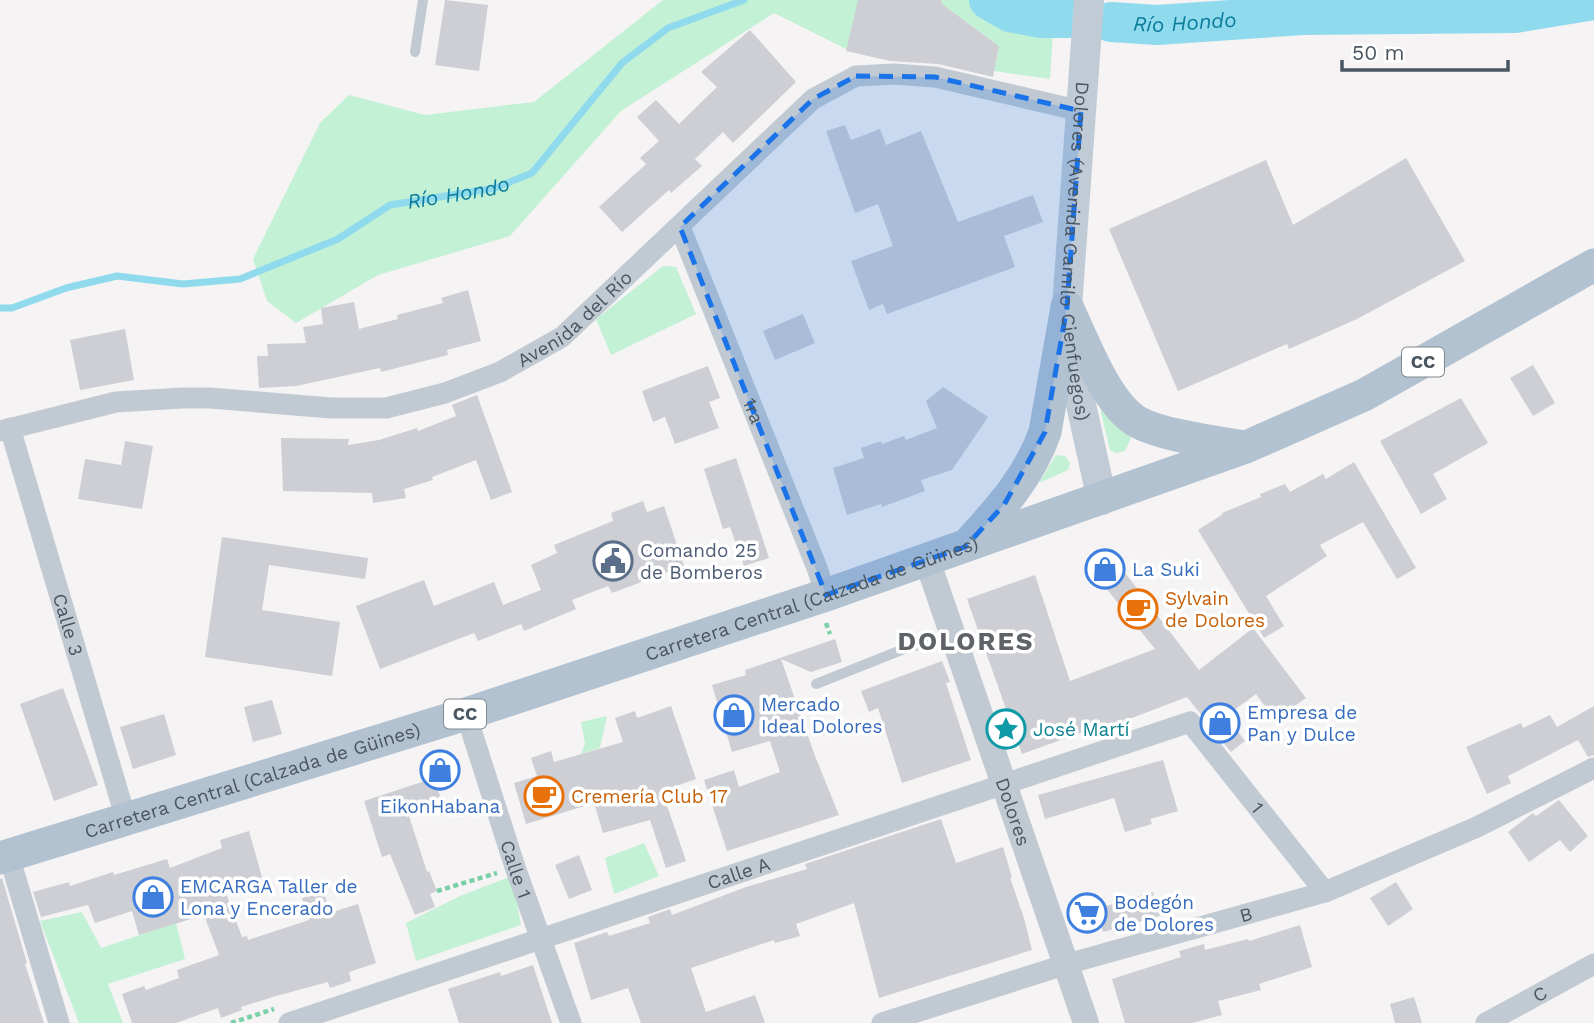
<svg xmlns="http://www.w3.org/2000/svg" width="1594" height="1023" viewBox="0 0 1594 1023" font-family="'Work Sans',sans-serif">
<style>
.green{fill:#c3f1d5}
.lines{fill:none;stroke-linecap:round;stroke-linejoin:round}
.stream{stroke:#90daee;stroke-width:7}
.river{stroke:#90daee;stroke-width:40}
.building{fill:#cdcfd5}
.path{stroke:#7ad0a6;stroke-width:4.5;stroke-dasharray:5 3.5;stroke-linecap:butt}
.service{stroke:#c1cad2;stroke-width:10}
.minor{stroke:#c1cad2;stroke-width:21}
.tertiary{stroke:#c1cad2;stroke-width:26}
.secondary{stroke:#c1cbd6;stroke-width:30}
.primary{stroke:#b3c2d1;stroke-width:33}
.marked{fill:#1a73e8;fill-opacity:0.2;stroke:#1a73e8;stroke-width:5;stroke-dasharray:14 9;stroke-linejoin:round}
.labels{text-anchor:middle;stroke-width:7;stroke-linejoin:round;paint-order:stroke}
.shield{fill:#fff;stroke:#808990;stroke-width:2}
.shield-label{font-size:18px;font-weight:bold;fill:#4a5661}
.street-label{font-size:19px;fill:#4a5661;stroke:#fff}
.service-label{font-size:19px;fill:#4e5e75;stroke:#fff;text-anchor:start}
.shop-label{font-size:19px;fill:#366cbe;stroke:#fff;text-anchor:start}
.food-label{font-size:19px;fill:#c56008;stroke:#fff;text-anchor:start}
.culture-label{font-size:19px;fill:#0d838f;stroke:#fff;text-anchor:start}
.water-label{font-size:21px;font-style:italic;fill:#0c7c9b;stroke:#fff}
.district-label{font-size:26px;font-weight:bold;letter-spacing:2px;fill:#5f6368;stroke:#fff}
</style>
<rect width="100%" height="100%" fill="#f5f3f3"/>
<path class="green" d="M663,0h199l-10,52 -78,-39 -153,98 -111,125 -132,39 -82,48 -29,-22 -14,-42 67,-136 29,-28 76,20 109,-13z
M941,0h114l-5,79 -56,-8 5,-25 -57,-42z
M663,266l13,1 20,47 -85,41 -15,-36z
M1100,409l24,20 7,9 -6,13 -9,2 -6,-3z
M1056,455l9,1 5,7 -2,7 -29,13z
M607,716l-7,32 -19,6 4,-10 -4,-22z
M644,843l15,33 -45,18 -9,-36z
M512,876l9,49 -105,36 -10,-38 54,-27z
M82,912l19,36 75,-25 9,36 -77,25 15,39h-44l-39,-102z"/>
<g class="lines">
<path class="stream" id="s1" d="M0,308h12l54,-20 51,-12 66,8 57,-5 98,-40 52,-34 105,-17 37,-15 90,-110 46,-35 76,-28"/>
<g class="river">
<path d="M989,0l21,12 31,6h26"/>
<path id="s2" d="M1111,22l46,3 146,-10 212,-2 79,-13"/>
</g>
</g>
<path class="building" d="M445,0l43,5 -9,66 -44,-6z
M858,0h83l1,4 57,42 -6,31 -55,-13 -48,-3 -44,-10z
M750,30l46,52 -63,61 -10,-11 -28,27 7,7 -31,27 -2,-3 -47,42 -23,-25 47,-43 -6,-6 19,-17 -22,-24 19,-17 23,24 38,-37 -16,-15z
M845,125l6,15 29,-11 6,16 35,-14 37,91 75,-27 10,27 -39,14 11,31 -128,47 -4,-10 -14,6 -18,-49 42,-15 -15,-42 -23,9 -29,-82z
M1406,158l59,103 -108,58 -68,30 -2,-5 -109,47 -69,-162 157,-69 27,65z
M468,290l13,51 -34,9 1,5 -67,17 -1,-4 -84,18 -37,2 -2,-32h11l-1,-12 39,-1 -3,-16 20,-3 -2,-16 33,-6 5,27 39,-10 -1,-4 46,-12 -2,-5z
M803,314l12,29 -40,17 -12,-29z
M125,329l9,51 -54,10 -10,-50z
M1533,365l22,38 -22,13 -23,-38z
M708,366l12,32 -11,4 10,26 -44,16 -10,-27 -12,5 -11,-31z
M943,387l45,30 -36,53 -31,10 4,11 -43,16 -1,-3 -34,11 -14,-47 31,-10 -3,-10 20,-7 1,3 22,-8 2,4 31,-12 -11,-27z
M477,395l35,97 -21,8 -15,-40 -44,17 1,3 -29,9 2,9 -33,5 -1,-10 -89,-2 -2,-53 68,1 -1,6 31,-5 38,-12 1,3 38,-15 -4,-11z
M1461,398l27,45 -55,31 14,25 -26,15 -41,-73z
M125,441l28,5 -11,63 -64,-10 7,-40 36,6z
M736,458l33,100 -25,8 -14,-39 -7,2 -19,-60z
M1354,462l62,106 -19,11 -34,-57 -43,23 7,11 -61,40 18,30 -20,12 -66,-108 25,-16 -1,-1 39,-16 -1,-3 25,-10 5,8 33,-18 3,5z
M643,501l4,11 17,-6 20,60 -72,27 -4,-7 -36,14 4,9 -52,22 -3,-7 -43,17 -4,-8 -94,36 -24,-63 68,-26 10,26 60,-24 9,23 38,-15 -10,-25 26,-12 -3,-8 59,-24 -2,-8z
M222,537l146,21 -3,21 -96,-14 -7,45 78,12 -8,54 -127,-19z
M1113,557l86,113 54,-42 53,70 -31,22 -19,-26 -30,22 19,25 -14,11 -44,-55 -84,32 -1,-4 -80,29 -55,-155 68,-24 35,106 85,-32 -66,-82z
M835,639l7,23 -31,10 -30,-13 34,97 24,59 -112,36 -23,-71 30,-10 5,17 41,-15 -10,-31 -38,11 -20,-67 34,-10 -1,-5z
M942,661l8,21 -4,1 25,77 -69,23 -24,-75 -9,4 -8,-21z
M63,688l35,97 -44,16 -34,-97z
M272,700l10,34 -29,8 -9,-35z
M671,706l25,73 -34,12 24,70 -20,7 -16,-48 -47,13 -9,-30 -68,21 -12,-41 23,-7 -6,-18 20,-7 3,11 69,-20 -8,-24 20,-7 2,7z
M1594,706v49l-6,2 -10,-17 -70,36 3,7 -24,11 -21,-47 55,-24 2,5 27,-13 7,12z
M164,714l12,41 -43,14 -13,-42z
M1163,760l15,51 -28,8 2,5 -27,8 -11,-34 -69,21 -7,-24z
M434,778l8,24 -34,11 19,59 2,-1 8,20 -7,3 5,13 -20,8 -25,-61 -8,3 -18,-56z
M1559,800l29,36 -18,16 -10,-12 -31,22 -21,-30 25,-19 3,3z
M941,819l15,44 47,-16 9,30 -2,1 14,40 8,32 -153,48 -25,-95 -58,21 4,12 -25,7 -1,-3 -83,28 15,44 49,-17 10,28h-124l-13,-35 -37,12 -17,-57 33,-11 2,4 41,-13 -2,-6 22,-8 2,6 74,-28 61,-18 -2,-5z
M249,831l13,46 -38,11 18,49 5,-1 1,4 61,-20 -7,-22 22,-6 6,21 28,-9 18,59 -27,9 2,9 -21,7 -2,-6 -52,14 -35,11 1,3 -21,8 -3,-10 -42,15h-44l-10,-29 22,-8 2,4 33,-12 -2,-8 42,-15 -15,-40 -65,20 -7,-24 -37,12 -7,-18 -47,12 -8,-25 36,-10 1,4 43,-14 1,3 53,-16 3,9 52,-20 -2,-8z
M579,855l13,35 -23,9 -14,-34z
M2,878l25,85 -2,1 19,59h-44v-144z
M1396,882l17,27 -25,17 -18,-28z
M1153,892l7,24 -57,16 -7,-23z
M1300,925l12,42 -53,17 2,6 -43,11 4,14 -30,8h-67l-13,-44 69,-22 -2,-6 25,-7 1,6 43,-11 1,2z
M533,965l19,58h-93l-11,-34 52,-17 1,4z
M1414,997l8,26h-27l-5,-19z"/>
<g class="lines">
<path class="path" d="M826,623l4,11
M437,891l60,-18
M231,1023l43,-14"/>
<path class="service" d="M415,52l8,-52
M816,684l93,-37 45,-9"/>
<g class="minor">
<path id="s3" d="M680,227l137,341 9,27"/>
<path id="s4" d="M10,428l116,391"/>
<path id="s5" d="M0,431l116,-29 66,-4h28l121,10h55l59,-15 55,-21 62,-35 251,-238 43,-23 38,-2 41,3 146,34"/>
<path id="s6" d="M466,714l49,153 56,156"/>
<path d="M9,856l50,167"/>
<path id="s7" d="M289,1023l901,-301 135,170"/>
<path id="s8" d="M882,1023l185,-59 258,-72 152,-65 117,-59"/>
<path id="s9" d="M1486,1023l108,-59"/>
</g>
<path class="tertiary" id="s10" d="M927,560l159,463"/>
<path class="secondary" id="s11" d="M1089,0l-22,307 13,93 22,100"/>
<g class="primary">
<path d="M1067,307c16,33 37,91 66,112 22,16 83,23 111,28"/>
<path d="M968,544c31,-34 62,-68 77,-112l22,-125"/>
<path id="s12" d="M0,858l466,-144 360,-119 420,-148 118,-52 230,-130"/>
</g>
</g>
<path class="marked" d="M856,76l79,1 146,34 -14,196 -22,125 -41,73 -39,42 -139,48 -146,-368 133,-128z"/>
<defs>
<g id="civic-ring" transform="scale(2.0125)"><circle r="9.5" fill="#fff" stroke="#5c6f8a" stroke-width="1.5"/><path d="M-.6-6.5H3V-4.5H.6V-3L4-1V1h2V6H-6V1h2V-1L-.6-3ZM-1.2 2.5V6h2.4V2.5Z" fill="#5c6f8a"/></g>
<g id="shop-ring" transform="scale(2.0125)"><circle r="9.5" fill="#fff" stroke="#3f7fe0" stroke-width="1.5"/><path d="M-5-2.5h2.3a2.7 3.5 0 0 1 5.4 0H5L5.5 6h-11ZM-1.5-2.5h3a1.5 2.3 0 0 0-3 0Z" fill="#3f7fe0"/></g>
<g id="cafe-ring" transform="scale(2.0125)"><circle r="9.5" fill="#fff" stroke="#e8710a" stroke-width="1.5"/><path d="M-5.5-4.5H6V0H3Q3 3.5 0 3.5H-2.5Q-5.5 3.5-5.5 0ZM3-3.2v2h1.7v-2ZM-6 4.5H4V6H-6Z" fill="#e8710a"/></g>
<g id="sight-ring" transform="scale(2.0125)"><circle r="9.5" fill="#fff" stroke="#0f9aa8" stroke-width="1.5"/><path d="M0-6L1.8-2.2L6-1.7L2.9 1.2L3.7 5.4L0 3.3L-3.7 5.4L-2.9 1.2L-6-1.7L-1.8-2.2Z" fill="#0f9aa8"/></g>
<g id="supermarket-ring" transform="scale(2.0125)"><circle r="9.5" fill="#fff" stroke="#3f7fe0" stroke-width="1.5"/><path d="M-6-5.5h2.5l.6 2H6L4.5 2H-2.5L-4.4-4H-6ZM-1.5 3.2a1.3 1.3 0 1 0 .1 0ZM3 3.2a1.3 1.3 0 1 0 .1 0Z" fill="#3f7fe0"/></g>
</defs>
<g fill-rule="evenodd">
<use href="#civic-ring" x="613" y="561"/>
<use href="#shop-ring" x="1105" y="569"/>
<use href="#cafe-ring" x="1138" y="609"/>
<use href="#shop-ring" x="734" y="715"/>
<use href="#shop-ring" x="1220" y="723"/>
<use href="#sight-ring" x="1006" y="729"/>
<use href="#shop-ring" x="440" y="770"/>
<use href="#cafe-ring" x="544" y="796"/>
<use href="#shop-ring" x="153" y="897"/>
<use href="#supermarket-ring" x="1087" y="913"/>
</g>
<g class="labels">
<g class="shield">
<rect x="1402" y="347.5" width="42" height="29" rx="5"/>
<rect x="444" y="699.5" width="42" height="29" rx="5"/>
</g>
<g class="shield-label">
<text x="1423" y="368">CC</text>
<text x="465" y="720">CC</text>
</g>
<g class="street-label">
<text dy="7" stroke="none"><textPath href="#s11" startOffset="252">Dolores (Avenida Camilo Cienfuegos)</textPath></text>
<text dy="7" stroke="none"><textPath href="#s5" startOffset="602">Avenida del Río</textPath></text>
<text dy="7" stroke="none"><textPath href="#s3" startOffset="198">1ra</textPath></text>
<text dy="7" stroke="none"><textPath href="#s12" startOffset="852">Carretera Central (Calzada de Güines)</textPath></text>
<text dy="7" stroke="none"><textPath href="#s4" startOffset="205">Calle 3</textPath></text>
<text dy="7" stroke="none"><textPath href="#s12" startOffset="264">Carretera Central (Calzada de Güines)</textPath></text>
<text dy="7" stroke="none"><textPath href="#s7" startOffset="1059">1</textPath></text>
<text dy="7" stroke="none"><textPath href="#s10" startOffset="266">Dolores</textPath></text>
<text dy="7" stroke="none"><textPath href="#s6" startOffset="163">Calle 1</textPath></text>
<text dy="7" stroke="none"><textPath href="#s7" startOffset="474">Calle A</textPath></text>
<text dy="7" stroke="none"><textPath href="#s8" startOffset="380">B</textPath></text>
<text dy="7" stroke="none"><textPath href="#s9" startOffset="61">C</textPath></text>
</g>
<g class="service-label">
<text x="640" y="557">Comando 25<tspan x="640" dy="22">de Bomberos</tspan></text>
</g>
<g class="shop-label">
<text x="1132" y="576">La Suki</text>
<text x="761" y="711">Mercado<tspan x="761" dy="22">Ideal Dolores</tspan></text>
<text x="1247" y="719">Empresa de<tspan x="1247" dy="22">Pan y Dulce</tspan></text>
<text x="440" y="813" text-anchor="middle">EikonHabana</text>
<text x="180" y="893">EMCARGA Taller de<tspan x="180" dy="22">Lona y Encerado</tspan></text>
<text x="1114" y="909">Bodegón<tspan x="1114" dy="22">de Dolores</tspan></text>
</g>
<g class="food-label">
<text x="1165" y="605">Sylvain<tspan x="1165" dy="22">de Dolores</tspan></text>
<text x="571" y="803">Cremería Club 17</text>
</g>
<g class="culture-label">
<text x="1033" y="736">José Martí</text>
</g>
<g class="water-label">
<text dy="7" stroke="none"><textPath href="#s2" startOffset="74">Río Hondo</textPath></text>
<text dy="7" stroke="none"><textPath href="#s1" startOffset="483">Río Hondo</textPath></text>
</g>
<g class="district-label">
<text x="966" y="650">DOLORES</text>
</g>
</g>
<path d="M1342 60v10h166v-10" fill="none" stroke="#4a5661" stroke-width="3.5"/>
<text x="1352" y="60" font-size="21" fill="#4a5661" stroke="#ffffff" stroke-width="5" paint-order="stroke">50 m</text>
</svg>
